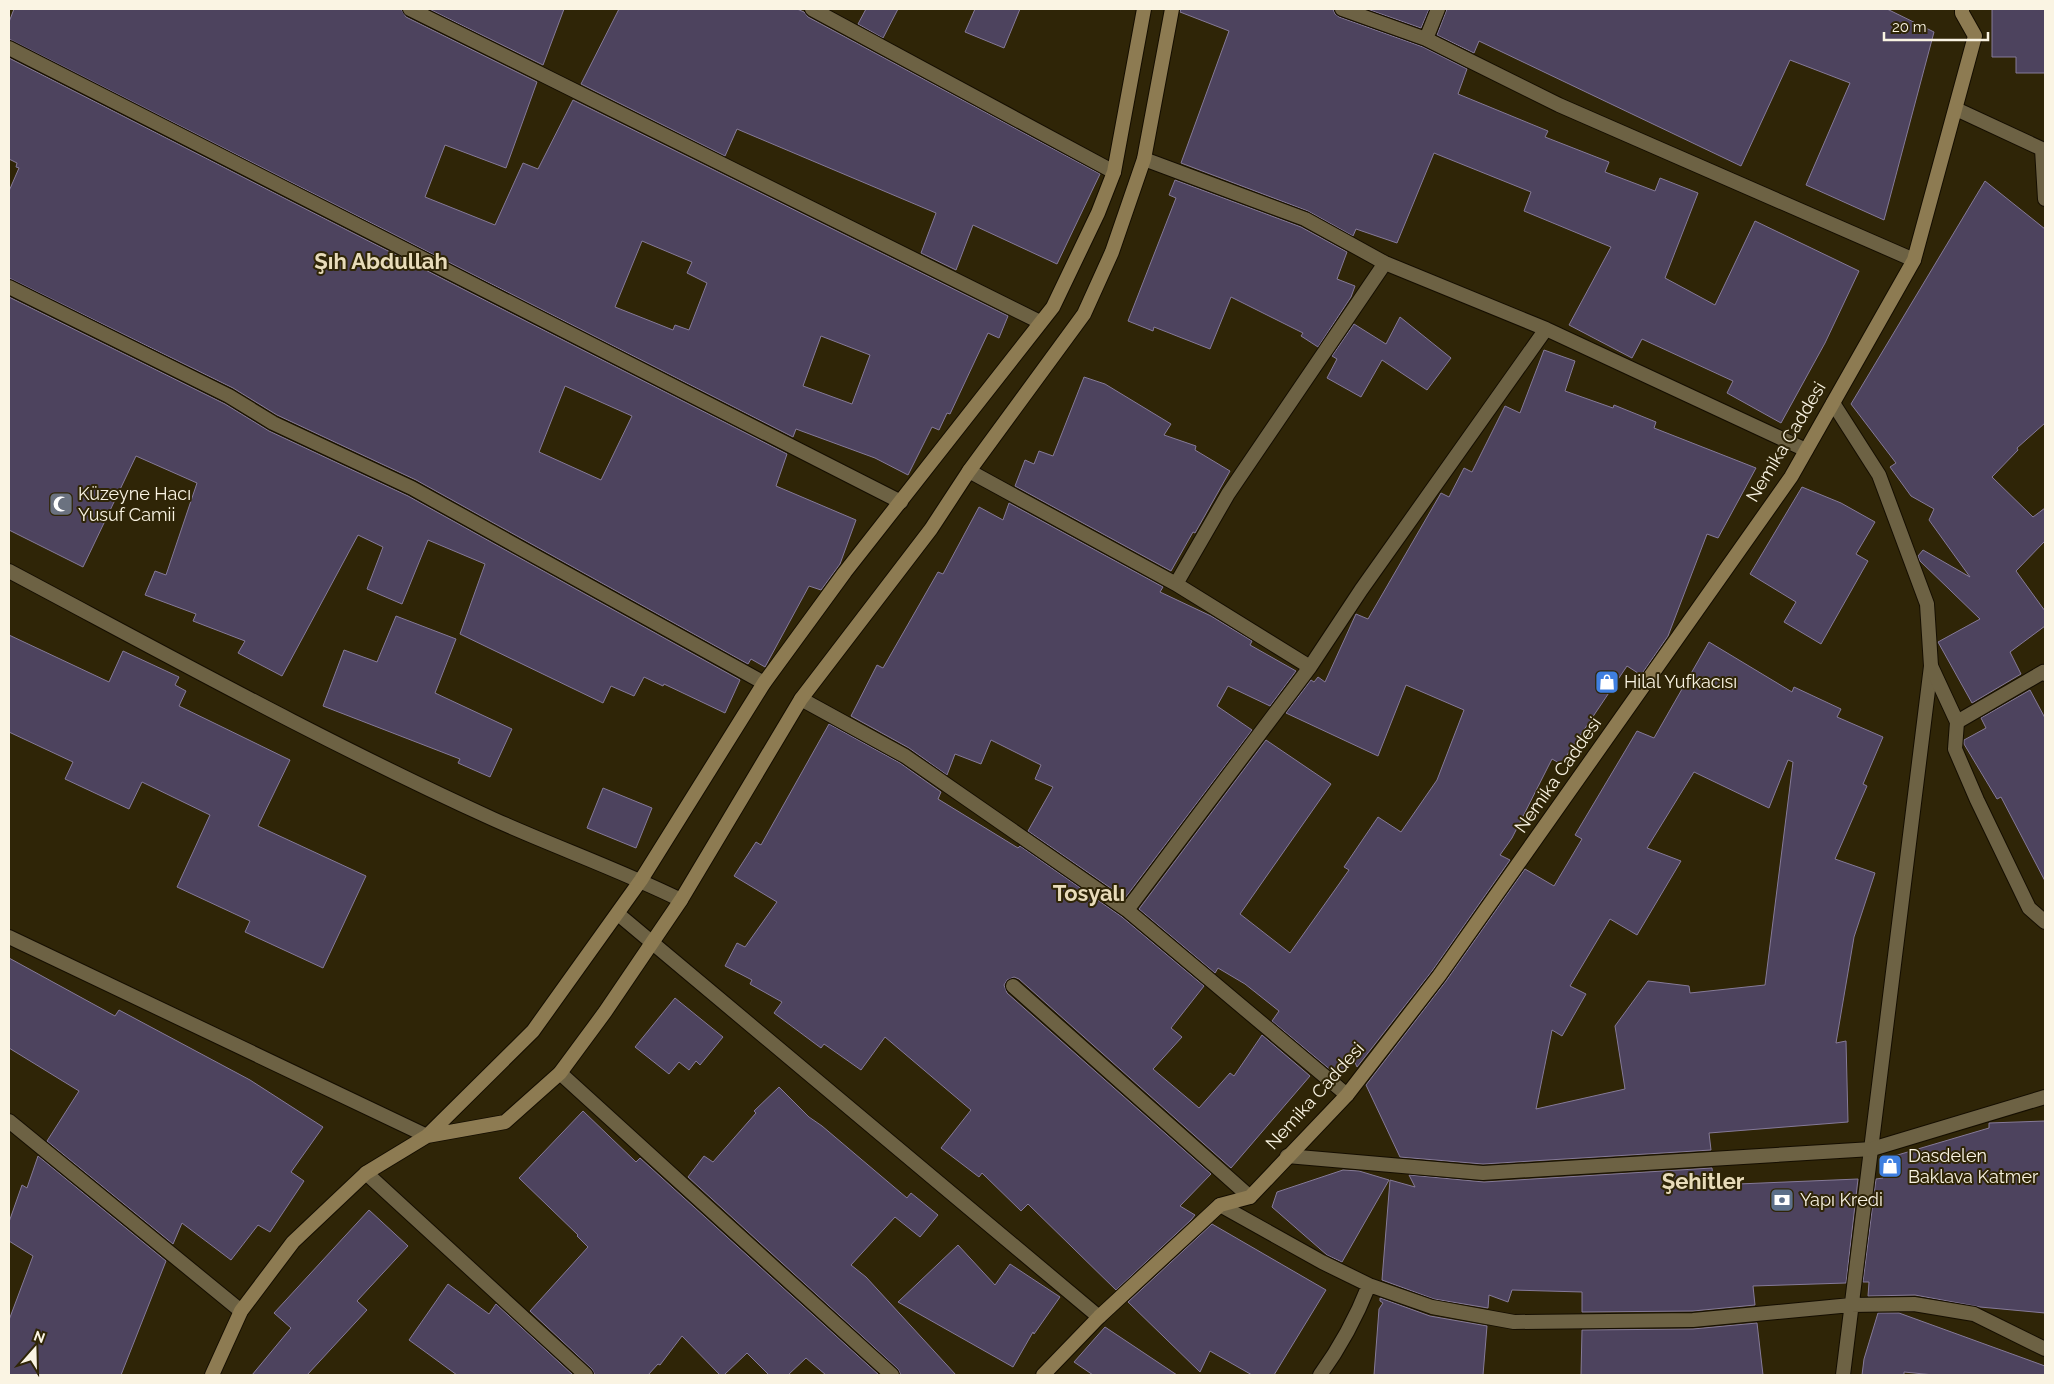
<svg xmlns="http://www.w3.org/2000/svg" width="2054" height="1384" viewBox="0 0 2054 1384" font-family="Raleway,sans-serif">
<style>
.building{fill:#4d435e;stroke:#857a98;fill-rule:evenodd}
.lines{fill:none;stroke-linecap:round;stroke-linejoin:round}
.minor-casing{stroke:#150e00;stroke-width:16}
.tertiary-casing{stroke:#150e00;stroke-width:16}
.secondary-casing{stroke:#150e00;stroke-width:16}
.minor{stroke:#6d6244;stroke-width:14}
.tertiary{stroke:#6d6244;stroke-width:14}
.secondary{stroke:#8d7b52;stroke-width:14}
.labels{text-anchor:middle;stroke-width:4;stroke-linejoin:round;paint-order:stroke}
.street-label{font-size:18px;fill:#faf4e3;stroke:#2f2507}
.poi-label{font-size:18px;fill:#faf4e3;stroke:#2f2507;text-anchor:start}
.district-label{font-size:22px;font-weight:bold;fill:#e8dcba;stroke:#2f2507}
</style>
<rect width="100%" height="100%" fill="#2f2507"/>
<path class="building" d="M14,9h387l5,8 131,65 -31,86 -61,-23 -20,52 70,28 28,-62 15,6 35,-69 435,216 -9,22 -11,-5 -38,81 -3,-1 -8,17 -7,-3 -24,48 -33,-17 -79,-29 -3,8 -784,-398v-17zM642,241l50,21 -5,11 20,10 -18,47 -14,-5 -2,5 -58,-23zM821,336l49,19 -18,49 -49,-18z
M429,9h135l-21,56z
M619,9h178l7,3 4,5 292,157 -43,90 -84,-39 -17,45 -35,-17 15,-40 -199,-84 -12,27 -144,-72z
M866,9h32l-15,29 -25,-14z
M975,9h45l-16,39 -39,-16z
M1181,9h152l2,5 4,3 84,30 44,22 -9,25 90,37 -3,6 64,25 -4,10 50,19 5,-13 38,15 -33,85 50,27 40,-84 104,50 -34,72 -44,80 -54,-30 6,-12 -91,-42 -10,19 -63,-33 42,-78 -87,-36 7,-19 -97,-39 -37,90 -41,-14 -3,7 -45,-25 -127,-48 48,-132 -49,-19z
M1367,9h62l-8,19z
M1447,9h440l47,23 -50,188 -78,-35 44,-102 -60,-23 -49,106 -262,-125 -5,12 -37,-18z
M1992,9h53v64h-29v-16h-24z
M9,58l778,396 -11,32 80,34 -16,44 -19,26 -12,-4 -44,81 -14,-8 -3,5 -332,-184 -139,-65 -44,-27 -224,-110v-87l10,-23 -3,-1 1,-4 -8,-4zM565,386l67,30 -31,64 -62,-28z
M1175,180l126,47 46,25 -10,27 18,7 -4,11 -33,50 -17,-11 2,-3 -72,-36 -21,52 -56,-22 -1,4 -25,-10 48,-123 -7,-3z
M1985,181l60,48v194l-28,25 1,2 -26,27 41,40 12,-9v33l-29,30 29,40v15l-35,26 11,22 -49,29 -34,-61 42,-23 -60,-58 -2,-5 5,-6 47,27 -41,-57 5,-11 -23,-13 -21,-29 6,-4 -45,-59z
M9,297l216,107 44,27 139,65 332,184 -15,33 -61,-29 -1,2 -19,-9 -10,19 -23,-10 -8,17 -143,-69 25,-70 -57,-24 -26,64 -35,-15 16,-42 -25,-12 -76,141 -44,-23 7,-12 -52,-20 3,-7 -51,-19 10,-24 11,4 31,-92 -61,-27 -53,111 -74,-37z
M1400,317l51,41 -24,32 -45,-30 -21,37 -34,-19 10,-19 -5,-3 22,-32 32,20z
M1544,350l31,11 -10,30 48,17 1,-3 42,17 -2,6 102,40 -38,70 -11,-4 -39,102 -27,39 -14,-9 -66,98 -9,-5 -40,79 -12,17 10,5 -78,111 -75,96 -4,-9 -14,19 -67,-56 7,-10 -34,-27 -27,-16 -3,5 -76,-64 127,-169 65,44 -91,130 50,39 59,-83 -5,-3 34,-50 23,15 36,-52 27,-70 -58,-25 -28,71 -92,-43 25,-33 3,2 4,-5 7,5 31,-68 12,5 73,-126 8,4 15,-29 8,4 33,-66 15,7z
M1084,377l21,7 66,40 -7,11 32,11 -1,4 35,21 -35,62 -2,-1 -22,39 -156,-85 10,-26 9,4 5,-13 14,5z
M1802,487l39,16 34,19 -19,32 12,7 -47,83 -37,-22 12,-20 -46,-28z
M1009,503l154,84 -3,5 51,24 41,25 -2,4 46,26 -26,35 -42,-20 -11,20 35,24 -127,168 -97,-67 25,-44 -18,-8 6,-14 -50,-25 -10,24 -26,-10 -8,21 -38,-27 -58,-32 26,-51 6,3 55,-96 5,2 36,-67 24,13z
M396,616l60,23 -21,54 77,36 -22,48 -32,-14 2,-4 -137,-53 21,-56 33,12z
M9,635l100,47 14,-31 56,26 -4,8 11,6 -7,15 111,54 -32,66 108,50 -43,92 -78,-36 5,-11 -73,-34 33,-72 -68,-33 -13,27 -64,-30 8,-17 -64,-30z
M1709,642l83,50 2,-5 47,22 -4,8 46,20 -20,47 4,2 -32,73 40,14 -21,64 -18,106 10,-2 2,81 -139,11 2,17 -228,14 -83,-7 -34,-72 80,-104 79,-112 29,17 28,-47 -7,-4 62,-104 17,7zM1788,760l5,2 -28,223 -75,8 -1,-7 -41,-5 -33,45 10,63 -89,20 16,-79 10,6 24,-42 -16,-8 40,-67 27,16 44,-74 -34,-13 47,-76 75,36z
M2030,690l15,28v163l-44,-84 -4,2 -33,-55v-4l22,-12 -5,-10z
M829,724l71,39 41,29 -3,7 80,49 2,-2 102,71 82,69 -33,42 11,9 -29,32 46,39 31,-35 4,3 28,-41 48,41 -79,92 -212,-189 -5,-2 -7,3 -3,5 3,8 204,181 -31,32 15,9 -4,5 -75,70 -88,-86 -7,7 -39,-38 -3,4 -38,-29 30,-38 -86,-73 -24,33 -37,-26 -3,4 -47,-35 8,-11 -32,-18 2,-4 -27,-14 12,-23 8,4 32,-45 -43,-26 22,-34 5,3z
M603,788l49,20 -16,40 -49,-20z
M9,958l106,58 4,-6 131,70 73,47 -32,45 13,9 -34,51 -12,-7 -27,35 -49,-37 -9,21 -126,-103 32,-50 -70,-43z
M675,998l48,39 -23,28 -4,-4 -7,9 -10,-8 -10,12 -34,-27z
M779,1087l30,30 13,9 85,72 4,-5 27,22 -18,22 -25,-20 -44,48 15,12 90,98h-55l-3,-6 -210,-192 16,-21 9,6 43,-49 -2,-2z
M583,1111l53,51 4,-4 239,217h-53l-20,-17 -18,17h-19l-22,-22 -23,22h-4l-38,-39 -22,29 -2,-1 -10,11h-53l-3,-6 -62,-58 58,-64 -11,-11 1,-1 -59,-57z
M2045,1121v192l-65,-6 -65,-12 -47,1 1,-14h-6l13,-103 7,-1 1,-19 105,-31v-5z
M38,1156l128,105 -45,114h-112v-55l24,-64 -24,-15v-19l13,-37 5,3z
M1712,1168l2,17 144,-6 -12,104 -93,3 2,19 -62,6 -111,1v-20l-70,-2 -4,12 -19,-7 -1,13 -54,-9 -52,-19 8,-100 25,7 -6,-12 75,7z
M1343,1170l16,1 30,9 -47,82 -15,-7 -55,-48 5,-15z
M369,1210l39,36 -51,55 10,9 -60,65h-55l39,-47 -17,-15z
M1212,1224l114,66 -52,85h-22l-42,-24 -10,21 -72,-70z
M958,1245l37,40 15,-21 50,33 -26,37 -1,-2 -20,35 -115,-65z
M448,1284l41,30 7,-10 77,71h-116l-48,-35z
M1380,1298l50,18 57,10 -4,49h-109l5,-66 4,-6 -3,-2z
M1878,1313h21l146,53v9h-111l-30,-3v3h-42l2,-16z
M1757,1323l6,52h-182l1,-45 111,-1z
M1105,1327l72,48h-84l-19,-13z"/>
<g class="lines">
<g class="minor-casing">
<path id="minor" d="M410,9l630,313
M812,9l302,163
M1342,9l84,30 133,66 355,155
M1426,39l12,-30
M9,48l892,454
M1956,109l86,40 3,50
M1144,159l161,60 80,44 161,66 260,121
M9,287l220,109 44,27 139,65 352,195
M969,471l207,113 134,83
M9,571c160,85 319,173 484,248 62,28 127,51 188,81
M1176,584l52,-90 157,-231
M801,699l104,57 222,154 220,185
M1957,722l86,-50 2,2
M1127,910l183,-243 51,-77 185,-261
M618,914l481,403
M9,937l418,199
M1013,986l237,211
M560,1073l332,302
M9,1121l232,190
M366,1173l220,202
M1220,1205l102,57 47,23 63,22 82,15 179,-2 158,-15 63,-1 60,10 71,35
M1320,1375c21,-29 36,-57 49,-90
M1843,1375l88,-709"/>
</g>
<g class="tertiary-casing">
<path id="tertiary" d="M1833,403l46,72 48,129 4,62 26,56 -2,27 22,51 52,108 16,14
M1287,1156l196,17 389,-24 173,-52"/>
</g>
<g class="secondary-casing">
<path id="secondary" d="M427,1136l78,-14 55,-49 45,-61 76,-112 120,-201 130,-170 38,-58 115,-157 28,-62 32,-93 28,-150
M212,1375l29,-64 52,-69 73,-69 61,-37 106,-105 108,-151 123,-197 81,-111 208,-265 45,-94 16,-41 30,-163
M1043,1375l56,-58 121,-112 30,-8 97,-102 92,-119 352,-499 123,-217 61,-224 -13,-23v-4"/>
</g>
<use href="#minor" class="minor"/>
<use href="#tertiary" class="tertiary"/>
<use href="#secondary" class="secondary"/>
</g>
<defs>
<g id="mosque-square" transform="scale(1.25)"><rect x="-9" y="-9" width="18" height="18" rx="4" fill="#6b7280" stroke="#2f2507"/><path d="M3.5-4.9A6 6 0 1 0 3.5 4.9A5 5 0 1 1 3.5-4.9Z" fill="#fff"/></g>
<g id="shop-square" transform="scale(1.25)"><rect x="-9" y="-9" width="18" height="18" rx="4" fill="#3f7fe0" stroke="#2f2507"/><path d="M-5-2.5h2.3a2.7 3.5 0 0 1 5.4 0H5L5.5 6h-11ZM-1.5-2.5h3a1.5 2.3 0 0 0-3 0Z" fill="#fff"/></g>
<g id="bank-square" transform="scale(1.25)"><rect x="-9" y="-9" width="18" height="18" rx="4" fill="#5c6f8a" stroke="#2f2507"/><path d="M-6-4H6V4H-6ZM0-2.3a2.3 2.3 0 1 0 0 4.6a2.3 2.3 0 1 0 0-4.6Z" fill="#fff"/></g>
</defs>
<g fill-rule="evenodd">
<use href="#mosque-square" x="61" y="504"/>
<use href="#shop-square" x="1607" y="682"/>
<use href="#shop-square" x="1890" y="1166"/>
<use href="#bank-square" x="1782" y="1200"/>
</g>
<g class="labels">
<g class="street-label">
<text transform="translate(1786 442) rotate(-59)" y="6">Nemika Caddesi</text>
<text transform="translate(1558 775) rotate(-55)" y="6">Nemika Caddesi</text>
<text transform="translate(1315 1096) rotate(-48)" y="6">Nemika Caddesi</text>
</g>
<g class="poi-label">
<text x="78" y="500">Küzeyne Hacı<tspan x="78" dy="21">Yusuf Camii</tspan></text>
<text x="1624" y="688">Hilal Yufkacısı</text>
<text x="1908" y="1162">Dasdelen<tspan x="1908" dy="21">Baklava Katmer</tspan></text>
<text x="1800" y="1206">Yapı Kredi</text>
</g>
<g class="district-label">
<text x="381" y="269">Şıh Abdullah</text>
<text x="1089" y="901">Tosyalı</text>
<text x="1703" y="1189">Şehitler</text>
</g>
</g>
<rect width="2054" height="1384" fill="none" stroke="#faf4e3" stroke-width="20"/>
<g transform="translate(35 1349) rotate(20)" stroke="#2f2507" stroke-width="4" paint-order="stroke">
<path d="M0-4L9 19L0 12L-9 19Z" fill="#faf4e3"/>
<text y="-8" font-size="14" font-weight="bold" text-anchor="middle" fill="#faf4e3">N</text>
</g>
<path d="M1884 32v8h104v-8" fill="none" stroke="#faf4e3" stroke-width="2.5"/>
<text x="1892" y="32" font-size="15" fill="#faf4e3" stroke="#2f2507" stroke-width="4" paint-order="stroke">20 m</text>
</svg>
